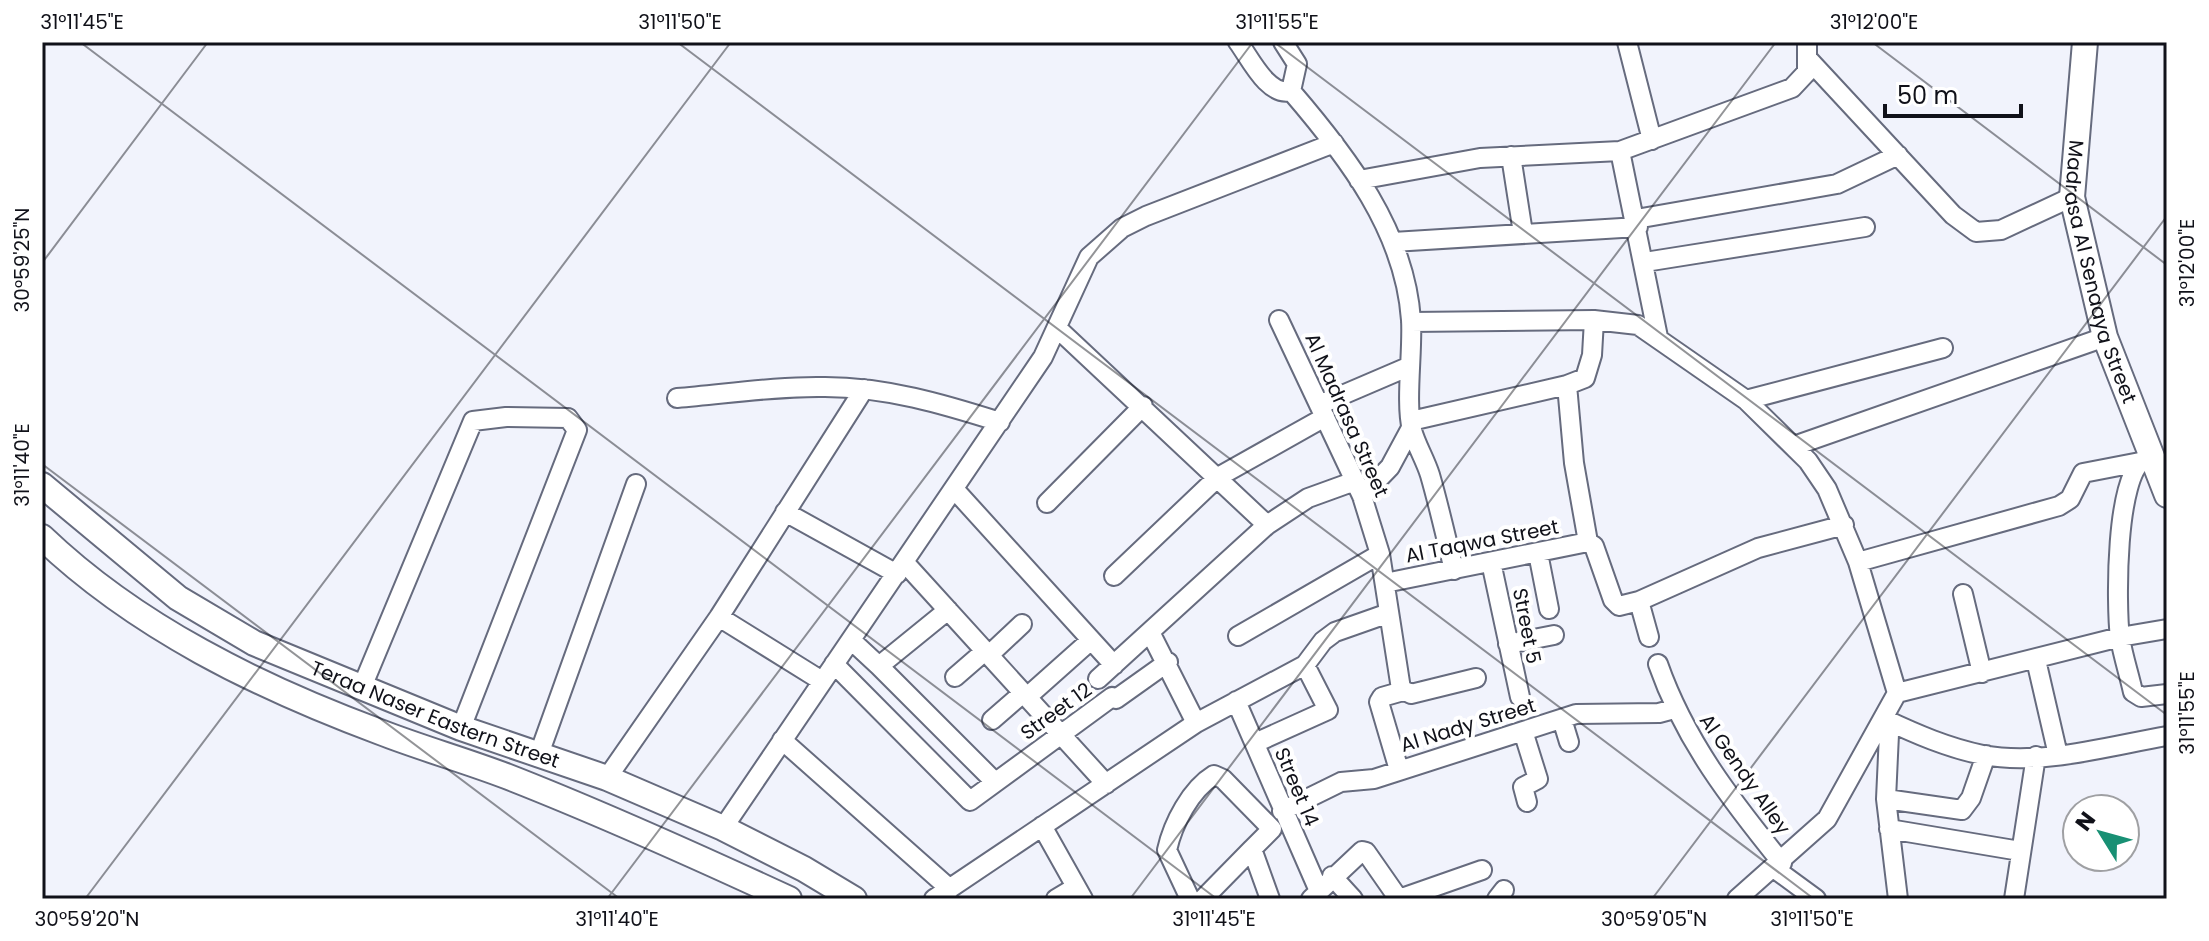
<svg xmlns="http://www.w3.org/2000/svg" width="2209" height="941" viewBox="0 0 2209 941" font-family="Poppins,sans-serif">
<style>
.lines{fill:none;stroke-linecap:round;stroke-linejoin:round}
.street-casing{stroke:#666b7e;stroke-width:22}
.secondary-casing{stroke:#666b7e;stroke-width:28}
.street{stroke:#fff;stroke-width:18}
.secondary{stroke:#fff;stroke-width:24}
.ticks{fill:none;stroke:#101119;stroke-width:2;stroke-opacity:0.45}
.labels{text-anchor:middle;stroke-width:8;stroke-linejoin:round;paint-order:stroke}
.street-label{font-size:20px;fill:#101119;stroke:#fff}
.neatline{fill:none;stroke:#101119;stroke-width:3}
.ticks-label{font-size:20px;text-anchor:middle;fill:#101119}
</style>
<rect width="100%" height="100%" fill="#f1f3fc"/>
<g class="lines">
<g class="street-casing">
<path id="street" d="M1238,42c12,16 30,55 53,49 56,65 114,140 120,229 2,30 -6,83 1,110 4,15 13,29 18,45 9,31 16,63 24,95
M1283,42l14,22 -6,27
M1627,42l25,98
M1810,61l143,154 23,17 25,-2 71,-33
M1511,156l12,77
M1359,180l121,-22 140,-7
M1636,219l201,-35 61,-29
M1393,242l245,-15
M1645,262l220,-35
M1279,320l83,176 18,58 21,135 10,5 65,-16
M1594,320l-2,35 -7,23 -18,7 7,78 14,79 6,4 19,54 6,6 20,-5 10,36
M1411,322l183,-2 44,5 108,75 62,61 19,28 31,73 39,131
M1057,328l210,197
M1658,337l-38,-186 172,-63 15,-16v-30
M677,398c49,-4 100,-12 148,-11 61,0 118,17 175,35
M1746,400l197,-52
M1319,405l91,-39
M1411,421l156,-36
M1794,446l311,-109
M2145,459c-30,15 -29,147 -25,179 3,18 9,36 13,54l8,5 26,-3
M955,490l159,175
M1362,496l28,-29 21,-39
M1047,503l96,-97
M785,512l112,62
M1538,553l11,56
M1491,562l29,135
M1858,562l201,-56 11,-7 13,-26 57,-11
M905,563l201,221
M1114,576l104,-99 107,-60
M1385,583l203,-41
M1963,594l19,79
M1639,601l119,-53 86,-23
M719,617l103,64
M1238,636l142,-82
M851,640l28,26 69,-56
M1508,644l46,-9
M989,655l33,-31
M2036,660l22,95
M834,664l136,137 142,-104 4,2 52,-37
M1658,664c27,77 73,136 124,199
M879,666l116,116
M955,677l30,-26
M1098,679l169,-154 41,-27 47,-17
M362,687l111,-266 33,-4 62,1 9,12 -116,298
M1897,693l223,-56 47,-8
M1027,697l64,-57
M1236,701l83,190
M1562,719l7,23
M1884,719c32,15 64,29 99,36 59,11 126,-9 184,-19
M1884,719l5,15 -3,65 12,100
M992,720l31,-27
M1196,723l109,-58 18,-24 12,-9 54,-19
M1523,731l15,48 -15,8 4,15
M782,740l168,149
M1255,743l73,-33 -23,-45
M538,757l98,-273
M1399,770l-20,-68 3,-5 21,-6
M607,778l112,-161 145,-228
M1886,799l76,11 9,-12 15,-43
M1282,811l59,-29 33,-3 202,-65 83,-1 15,-4
M1042,826l41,73
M723,828l320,-471 46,-100 33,-29 24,-12 188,-73
M1889,829l131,22
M1775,869l41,30
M1332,876l21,23
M934,899l262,-176 -46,-91
M1056,899l20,-12
M1190,899l-23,-49c6,-27 24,-61 47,-75l9,4 49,50 -20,20 18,50
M1203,899l49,-50
M1311,899l51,-48 4,1 30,43 6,3 80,-28
M1497,899l7,-9
M1737,899l90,-80 70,-126
M2014,899l22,-143"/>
</g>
<g class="secondary-casing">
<g id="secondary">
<path id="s1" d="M2085,42l-13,155 33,140 62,158"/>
<path id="s2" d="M42,485l136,113 76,45 207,85 146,50 116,50 81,41 50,30"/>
<path d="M42,537c94,90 217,150 338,195 41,16 84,28 126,44 95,37 190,80 283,123"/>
</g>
</g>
<use href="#street" class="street"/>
<use href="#secondary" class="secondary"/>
</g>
<path class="ticks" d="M80,42l1137,857M677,42l1137,857M1274,42l893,673M1872,42l295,223M42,263l166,-221M42,464l578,435M85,899l646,-857M607,899l646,-857M1130,899l646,-857M1652,899l515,-683"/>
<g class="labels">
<g class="street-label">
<text dy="7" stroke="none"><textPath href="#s1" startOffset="234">Madrasa Al Senaaya Street</textPath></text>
<text transform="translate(1347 415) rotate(66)" y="7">Al Madrasa Street</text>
<text transform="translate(1482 541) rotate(-11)" y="7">Al Taqwa Street</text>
<text transform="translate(1527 626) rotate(79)" y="7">Street 5</text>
<text transform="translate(1056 711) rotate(-36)" y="7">Street 12</text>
<text dy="7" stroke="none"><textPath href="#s2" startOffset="460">Teraa Naser Eastern Street</textPath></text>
<text transform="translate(1468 725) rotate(-17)" y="7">Al Nady Street</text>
<text transform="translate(1745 774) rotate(55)" y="7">Al Gendy Alley</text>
<text transform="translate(1297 787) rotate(67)" y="7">Street 14</text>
</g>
</g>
<rect width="2209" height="941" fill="none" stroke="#ffffff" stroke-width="88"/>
<g transform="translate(2101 833) rotate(307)"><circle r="38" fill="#ffffff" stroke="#9fa0a3" stroke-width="2"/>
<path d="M0-6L14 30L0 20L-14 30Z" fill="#189074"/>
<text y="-12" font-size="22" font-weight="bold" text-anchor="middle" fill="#101119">N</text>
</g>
<path d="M1885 104v12h136v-12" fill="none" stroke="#101119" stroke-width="4"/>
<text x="1897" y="104" font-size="24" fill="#101119" stroke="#ffffff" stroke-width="6" paint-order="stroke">50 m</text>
<rect x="44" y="44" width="2121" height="853" class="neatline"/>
<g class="ticks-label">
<text x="82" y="29">31°11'45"E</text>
<text x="680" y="29">31°11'50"E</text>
<text x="1277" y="29">31°11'55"E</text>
<text x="1874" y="29">31°12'00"E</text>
<text transform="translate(22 260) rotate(-90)" y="7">30°59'25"N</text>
<text transform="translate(2187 263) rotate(-90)" y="7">31°12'00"E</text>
<text transform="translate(22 465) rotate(-90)" y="7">31°11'40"E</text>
<text transform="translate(2187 713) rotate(-90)" y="7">31°11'55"E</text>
<text x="87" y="926">30°59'20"N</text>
<text x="617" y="926">31°11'40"E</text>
<text x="1214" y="926">31°11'45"E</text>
<text x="1654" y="926">30°59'05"N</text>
<text x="1812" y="926">31°11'50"E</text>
</g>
</svg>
